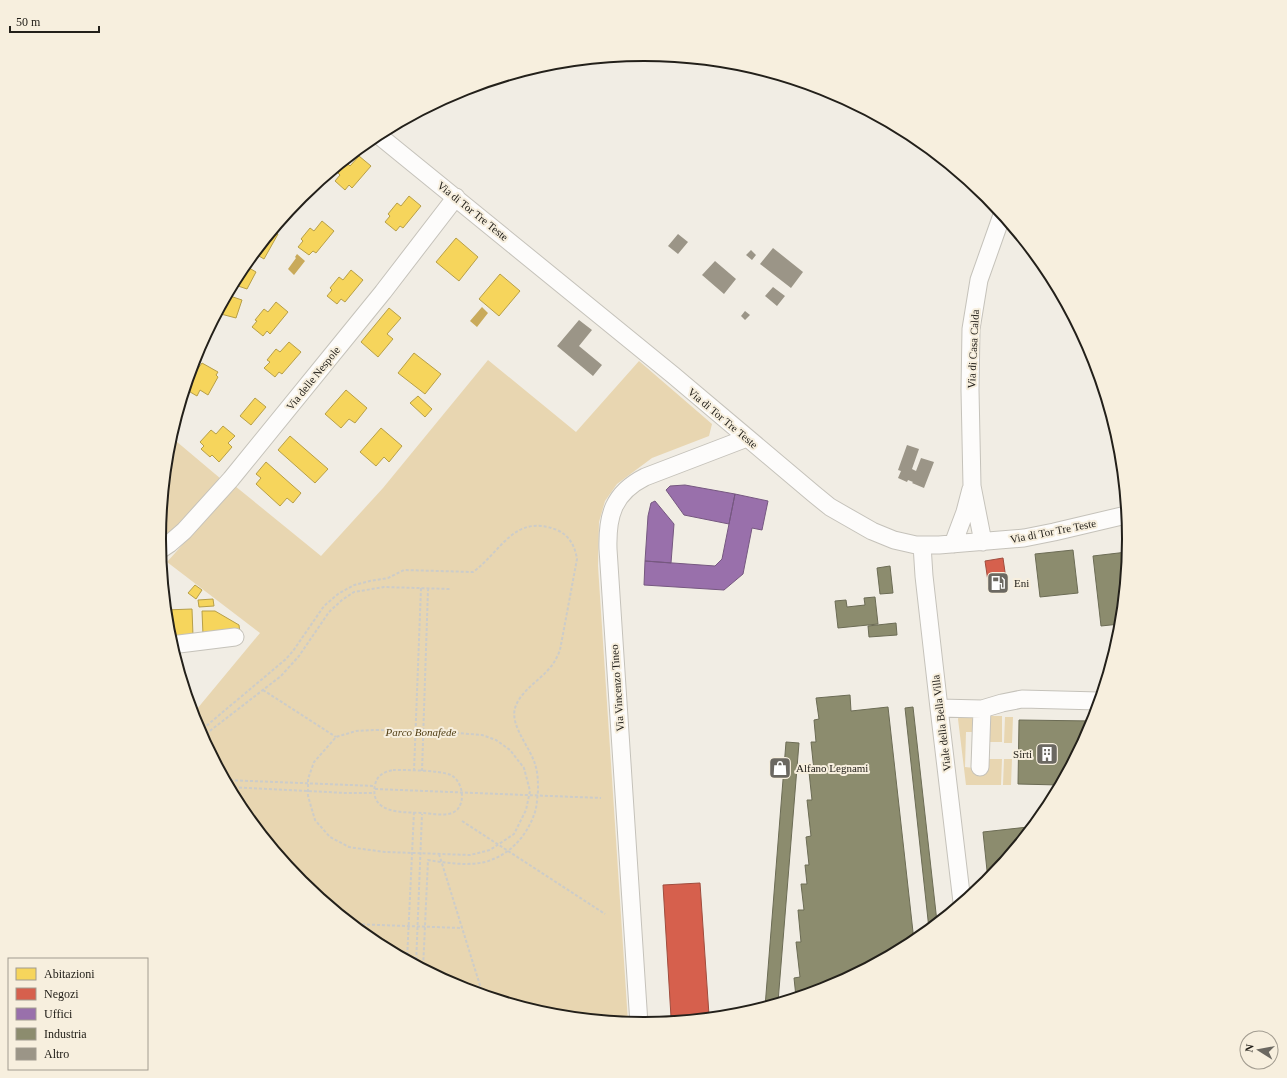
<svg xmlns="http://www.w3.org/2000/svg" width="1287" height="1078" viewBox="0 0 1287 1078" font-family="Georgia,serif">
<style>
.green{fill:#e8d6b1}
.water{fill:#c9aa5a}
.homes{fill:#f6d55c;stroke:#b79f48}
.shops{fill:#d6604d;stroke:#a04d3e}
.offices{fill:#9970ab;stroke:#765880}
.industry{fill:#8c8c6e;stroke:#6c6c55}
.building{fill:#9b9587}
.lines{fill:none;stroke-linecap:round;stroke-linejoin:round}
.minor-casing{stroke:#c5c2ba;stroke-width:19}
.path{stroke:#ccccc9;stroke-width:2;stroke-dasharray:3 2;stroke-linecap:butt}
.minor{stroke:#fdfcfb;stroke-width:17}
.labels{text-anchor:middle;stroke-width:4;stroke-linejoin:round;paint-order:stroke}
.street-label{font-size:11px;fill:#23201a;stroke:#f7efde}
.poi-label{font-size:11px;fill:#23201a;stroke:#f7efde;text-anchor:start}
.park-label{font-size:11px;font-style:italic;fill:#503e14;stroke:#f7efde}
.rim{fill:none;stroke:#23201a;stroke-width:2}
</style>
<rect width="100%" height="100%" fill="#f1ede4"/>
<path class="green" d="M488,360l88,72 63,-71 73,63 -3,12 -57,22 -35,26 -12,17 -6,21 -1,44 30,456 -79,-7 -91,-28 -84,-45 -74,-60 -60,-74 -45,-84 -3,-9 68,-82 -93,-71 68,-76 86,70 62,-68z
M170,436l51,43 -50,55 -12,9 9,-99z
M959,716l16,1 -1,15h-8l-1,35 9,1 11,-9h17l-1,26h-35l-8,-66z
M986,716h16v26h-17z
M1005,717h8l-1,26h-8z
M1004,759h8l-1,26h-8z"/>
<path class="water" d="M297,254l8,7 -11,14 -6,-6 8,-11 -1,-1z
M482,307l6,6 -11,14 -7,-6z"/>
<path class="homes" d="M359,156l12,10 -19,22 -3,-3 -4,5 -10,-9 5,-6 -2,-2 8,-11 4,4z
M409,196l12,10 -18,22 -3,-2 -4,5 -11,-9 5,-6 -2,-2 9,-11 4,3z
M296,201l-9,19 -4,-2z
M322,221l12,10 -18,22 -3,-2 -4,4 -11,-8 5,-6 -2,-2 9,-11 4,3z
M272,231l6,3 -14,25 -10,-6z
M456,238l22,19 -19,24 -23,-19z
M244,265l12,7 -9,17 -15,-5z
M351,270l12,10 -18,22 -4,-3 -4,5 -10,-8 5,-6 -2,-2 9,-11 4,3z
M500,274l20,17 -21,25 -20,-17z
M227,295l15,5 -6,18 -19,-5z
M276,302l12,10 -18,22 -3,-3 -4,5 -11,-9 5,-6 -2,-1 9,-11 4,3z
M389,308l12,10 -14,16 6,5 -15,18 -17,-15z
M289,342l12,10 -19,22 -3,-2 -4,5 -11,-9 6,-6 -3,-2 9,-11 4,3z
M414,353l27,21 -16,20 -27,-21z
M202,363l16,9 -2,3 2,2 -10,18 -8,-5 -3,6 -12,-7 7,-22 5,3z
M346,390l21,18 -12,15 -6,-4 -8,9 -16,-14z
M418,396l14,13 -7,8 -15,-14z
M255,398l11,9 -15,18 -11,-9z
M223,426l12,10 -7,7 4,4 -13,15 -7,-7 -2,2 -9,-8 3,-3 -4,-4 11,-12 5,4z
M381,428l21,18 -13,16 -5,-5 -8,9 -16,-14z
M290,436l38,33 -13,14 -37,-33z
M266,462l35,31 -8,10 -6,-5 -7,8 -24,-22 5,-6 -5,-4z
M195,585l7,5 -6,9 -8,-6z
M213,599l1,7 -15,1 -1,-7z
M192,609l1,27 -24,1 -4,-27z
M202,611h13l24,14 1,8 -37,2z"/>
<path class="shops" d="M1003,558l4,28 -18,2 -4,-27z
M700,883l9,132 -38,2 -8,-132z"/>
<path class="offices" d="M685,485l50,9 -6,30 -45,-9 -18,-25 4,-4z
M735,494l33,7 -6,29 -10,-2 -9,46 -19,16 -80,-5 1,-24 70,5 7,-7z
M655,501l19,23 -3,39 -26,-2 3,-45 3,-13z"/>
<path class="industry" d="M1073,550l5,43 -38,4 -5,-43z
M1127,552l-7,72 -19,2 -8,-70z
M890,566l3,27 -13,1 -3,-26z
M875,597l3,27 -40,4 -3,-27 11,-1 1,7 18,-2 -1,-7z
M896,623l1,12 -28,2 -1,-11z
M850,695l1,16 37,-4 26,234 -85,46 -33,10 -2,-19 6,-1 -4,-35h5l-3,-32h6l-3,-26h6l-2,-19h4l-3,-28 5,-1 -4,-36h5l-3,-28 5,-1 -3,-29h5l-2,-22 5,-1 -3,-21z
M913,707l24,215 -8,7 -24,-221z
M1019,720l74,1 -34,64 -41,-1z
M786,742l13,1 -21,259 -13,5z
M1028,827v4l-40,49 -5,-48z"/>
<path class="building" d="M1016,232l7,9 -9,-3z
M678,234l10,8 -10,12 -10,-8z
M773,248l30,24 -12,16 -31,-24z
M751,250l5,5 -4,5 -6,-5z
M715,261l21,18 -12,15 -22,-19z
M773,287l12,9 -8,10 -12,-10z
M745,311l5,4 -5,5 -4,-4z
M579,320l13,10 -13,16 23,19 -9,11 -36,-30z
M907,445l12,4 -7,20 4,2 5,-13 13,4 -10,26 -12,-5 1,-1 -5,-2 -1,2 -9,-4 3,-7 -3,-1z"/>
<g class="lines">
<g class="minor-casing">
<path id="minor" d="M377,134l296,241 141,119 16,13 42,24 22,9 22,5h23l85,-7 30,-6 72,-17
M983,542l-11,-56 -2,-96 1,-61 8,-49 23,-65
M953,544l12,-32 6,-23
M922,545l2,31 15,132 23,194
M160,550l9,-6 15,-13 47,-52 152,-187 73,-95
M171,645l64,-8
M939,708l43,1 20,-6 20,-4 77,2
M980,767l2,-58
M639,1024l-31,-475c-1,-33 5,-56 37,-72l102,-39"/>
</g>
<path class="path" d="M263,690l73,47
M376,730l55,1 51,4 14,5 14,10 14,18 6,23 -4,19 -12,24 -24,16 -20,5 -85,-3 -30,-4 -6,-1 -19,-10 -15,-17 -7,-24v-17l6,-17 22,-25 20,-6z
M199,732l87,-73 7,-8 31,-45 14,-12 16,-9 16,-4 18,-3 16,-8 69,2c29,-21 41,-59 84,-42 12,5 18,16 20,29l-17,91c-3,8 -7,15 -13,21 -10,11 -27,21 -32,37 -5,18 15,39 20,56 3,9 3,18 3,27 -1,7 -1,15 -3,21 -8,24 -25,43 -50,50 -18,4 -38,1 -57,-2l-5,109
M202,737l79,-61 18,-20 30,-44 13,-12 12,-8 30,-5 66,2
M393,770c14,0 45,0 58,5 11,6 15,25 6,35 -8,7 -23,4 -33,3 -19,-1 -55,2 -49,-28 2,-10 9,-13 18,-15z
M414,771l7,-183
M422,771l6,-182
M225,780l150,6
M229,787l117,6h29
M375,789l226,9
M462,821l143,93
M439,854l44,141
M352,924l109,4
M407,960l7,-148
M416,965l6,-151"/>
<use href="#minor" class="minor"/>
</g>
<defs>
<g id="fuel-square" transform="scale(1.15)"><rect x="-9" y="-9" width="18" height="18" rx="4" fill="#6b6861" stroke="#f7efde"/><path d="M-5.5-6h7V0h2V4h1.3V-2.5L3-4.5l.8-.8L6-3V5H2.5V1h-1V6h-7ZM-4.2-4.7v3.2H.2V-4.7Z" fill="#fff"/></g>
<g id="building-square" transform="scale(1.15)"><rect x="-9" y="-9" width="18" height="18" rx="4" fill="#6b6861" stroke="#f7efde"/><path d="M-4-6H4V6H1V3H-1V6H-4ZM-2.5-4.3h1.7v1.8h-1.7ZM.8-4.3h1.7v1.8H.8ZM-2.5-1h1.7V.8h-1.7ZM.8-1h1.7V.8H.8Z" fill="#fff"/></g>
<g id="shop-square" transform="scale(1.15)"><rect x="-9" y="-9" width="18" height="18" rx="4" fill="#6b6861" stroke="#f7efde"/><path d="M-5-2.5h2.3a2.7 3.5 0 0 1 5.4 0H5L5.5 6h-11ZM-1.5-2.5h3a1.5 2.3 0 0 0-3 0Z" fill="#fff"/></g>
</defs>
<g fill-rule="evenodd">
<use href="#fuel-square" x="998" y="583"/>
<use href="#building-square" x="1047" y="754"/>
<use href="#shop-square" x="780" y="768"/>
</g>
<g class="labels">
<g class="street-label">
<text transform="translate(473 211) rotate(39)" y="4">Via di Tor Tre Teste</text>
<text transform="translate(973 349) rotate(-87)" y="4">Via di Casa Calda</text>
<text transform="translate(313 378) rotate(-51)" y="4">Via delle Nespole</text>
<text transform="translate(723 418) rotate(40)" y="4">Via di Tor Tre Teste</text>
<text transform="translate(1053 531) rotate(-11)" y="4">Via di Tor Tre Teste</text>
<text transform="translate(617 688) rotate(-94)" y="4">Via Vincenzo Tineo</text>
<text transform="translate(941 723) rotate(-97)" y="4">Viale della Bella Villa</text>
</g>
<g class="poi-label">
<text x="1014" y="587">Eni</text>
<text x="1032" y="758" text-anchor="end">Sirti</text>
<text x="796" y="772">Alfano Legnami</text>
</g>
<g class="park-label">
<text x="421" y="736">Parco Bonafede</text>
</g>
</g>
<path d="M0 0H1287V1078H0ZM166 539a478 478 0 1 1 956 0a478 478 0 1 1-956 0Z" fill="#f7efde" fill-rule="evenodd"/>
<path class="rim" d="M166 539a478 478 0 1 1 956 0a478 478 0 1 1-956 0Z"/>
<rect x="8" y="958" width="140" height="112" fill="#f7efde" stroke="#a29c90"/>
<rect x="16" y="968" width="20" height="12" fill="#f6d55c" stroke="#a29c90"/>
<text x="44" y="978" font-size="12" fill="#23201a">Abitazioni</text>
<rect x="16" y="988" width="20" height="12" fill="#d6604d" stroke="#a29c90"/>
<text x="44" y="998" font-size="12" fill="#23201a">Negozi</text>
<rect x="16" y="1008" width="20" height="12" fill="#9970ab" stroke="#a29c90"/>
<text x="44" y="1018" font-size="12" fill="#23201a">Uffici</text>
<rect x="16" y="1028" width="20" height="12" fill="#8c8c6e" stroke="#a29c90"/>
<text x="44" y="1038" font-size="12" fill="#23201a">Industria</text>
<rect x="16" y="1048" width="20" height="12" fill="#9b9587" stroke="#a29c90"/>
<text x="44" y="1058" font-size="12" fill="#23201a">Altro</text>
<g transform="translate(1259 1050) rotate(281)"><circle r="19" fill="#f7efde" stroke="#a29c90"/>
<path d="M0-3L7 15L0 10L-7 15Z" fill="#6b6861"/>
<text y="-6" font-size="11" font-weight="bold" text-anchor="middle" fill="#23201a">N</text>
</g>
<path d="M10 26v6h89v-6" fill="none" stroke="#23201a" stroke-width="2"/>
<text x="16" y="26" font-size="12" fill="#23201a" stroke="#f7efde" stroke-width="3" paint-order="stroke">50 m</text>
</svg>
